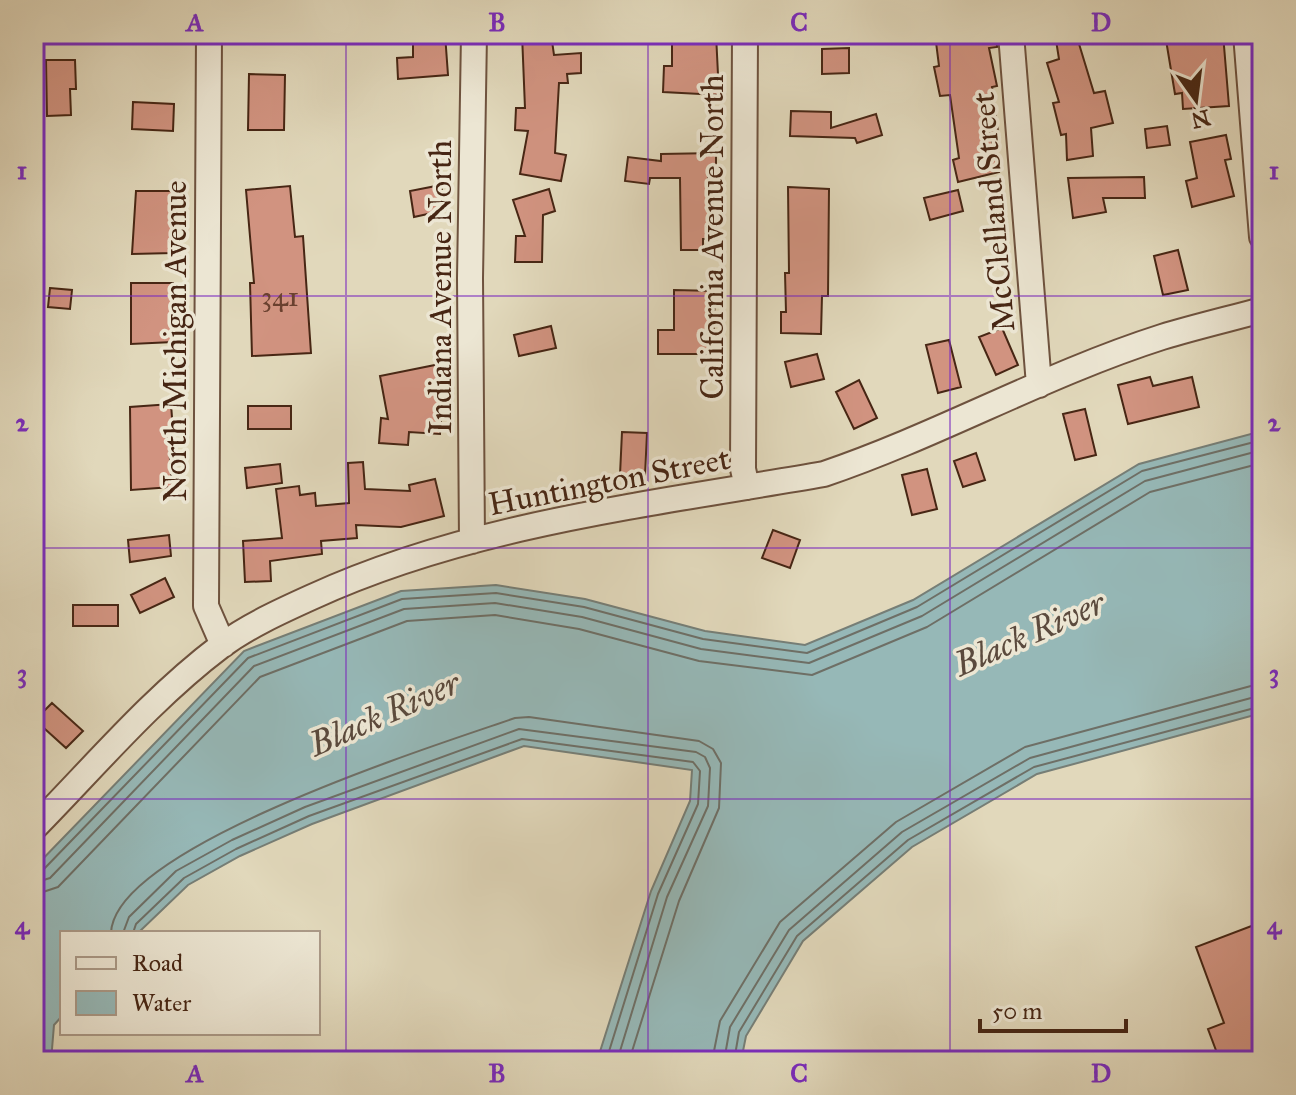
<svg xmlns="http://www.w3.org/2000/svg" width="1296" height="1095" viewBox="0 0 1296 1095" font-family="'IM FELL Great Primer',serif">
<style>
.water{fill:#96b8b7;stroke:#767e76;stroke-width:2}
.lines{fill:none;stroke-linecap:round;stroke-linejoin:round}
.shore{stroke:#6e6f66;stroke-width:2}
.building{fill:#d19380;stroke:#472614;stroke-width:2}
.minor-casing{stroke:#6e523e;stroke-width:28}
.minor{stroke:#ece6d3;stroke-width:24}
.grid{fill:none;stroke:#7b2cbf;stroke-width:2;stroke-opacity:0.55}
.labels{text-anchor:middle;stroke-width:7;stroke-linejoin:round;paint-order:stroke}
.number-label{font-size:28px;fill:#6a412f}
.street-label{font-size:32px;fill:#472614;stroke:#ece6d3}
.water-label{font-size:34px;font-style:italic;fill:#5b4a3d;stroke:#ece6d3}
.neatline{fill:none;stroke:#7b2cbf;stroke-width:3}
.grid-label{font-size:26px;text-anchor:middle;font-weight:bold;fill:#7b2cbf}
</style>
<rect width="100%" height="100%" fill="#e1d8bb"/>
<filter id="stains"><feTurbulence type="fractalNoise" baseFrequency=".0025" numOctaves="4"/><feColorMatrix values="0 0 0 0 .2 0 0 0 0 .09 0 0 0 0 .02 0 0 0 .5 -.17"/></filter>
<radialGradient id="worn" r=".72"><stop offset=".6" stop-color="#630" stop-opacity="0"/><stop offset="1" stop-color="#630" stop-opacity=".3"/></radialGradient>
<path class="water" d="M1262,431v282l-225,61 -125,73 -109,94 -57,95 -5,25h-144l54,-170 39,-90 2,-31 -168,-24 -212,78 -72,32 -52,29 -50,48h-76v83l-8,9 -3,36h-17v-193l210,-217 157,-60 95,-6 89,14 120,32 100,14 108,-45 226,-136z"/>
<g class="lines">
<path class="shore" d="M34,873l9,-3 205,-212 154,-59 94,-6 88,14 119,32 104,14 110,-46 225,-136 120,-31
M34,883l16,-5 204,-212 150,-57 91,-6 87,14 119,32 108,14 113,-47 223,-135 117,-31
M34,895l24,-8 202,-210 147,-56 88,-6 84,14 120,32 113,14 115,-48 223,-135 112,-29
M111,933c3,-87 329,-189 404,-215l14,-1 170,24 14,8 8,14 -2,45 -40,93 -50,160
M123,933l6,-16 47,-46 56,-31 73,-33 214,-78 177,23 9,5 5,11 -2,38 -41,91 -50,164
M133,933l3,-9 48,-46 52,-29 73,-33 213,-77 171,23 7,9 -2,33 -40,90 -52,167
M712,1061l8,-40 60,-99 116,-100 129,-75 237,-64
M724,1061l6,-34 59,-97 113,-98 128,-74 232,-63
M734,1061l5,-29 58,-96 111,-96 126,-73 228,-61"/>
</g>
<path class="building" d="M413,34h32l3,41 -50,4 -1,-21 16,-1z
M522,34h29l3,21 27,-2v20l-14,1 1,9h-9l-4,70 11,2 -5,26 -41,-7 8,-43 -13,-1 1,-22h9z
M672,34h44l3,61 -56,-3 1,-26h8z
M935,34h61l1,13 -8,1 8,38 -5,1 6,45 -8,1 9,39 -41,10 -5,-22 6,-2 -9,-63 -10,1 -6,-29 5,-1z
M1055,34h21l18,59 11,-2 8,32 -22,5 2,28 -26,4 -1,-26 -5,1 -8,-32 6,-1 -12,-39 12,-4z
M1165,34h58l6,72 -46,3 -1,-16 -7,1z
M849,48v25l-27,1v-25z
M46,60h29l1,29h-6l1,26 -24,1z
M249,74l36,1 -1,55h-36z
M133,102l41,2 -1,27 -41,-2z
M791,111l40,1v16l45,-14 6,21 -25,8 -2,-5 -65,-2z
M1167,126l3,19 -23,3 -2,-19z
M1226,135l5,24 -6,1 9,36 -42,11 -6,-26 11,-3 -7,-36z
M716,153v24h-8l2,62h-7v11h-22l-1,-72h-30l-1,6 -24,-3 3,-24 33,4v-7z
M1144,177l1,21h-42l3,14 -33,6 -5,-40z
M441,185l5,25 -32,7 -4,-26z
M290,186l5,51 8,-1 8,117 -59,3 -2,-73h4l-8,-93z
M788,187l41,2 -1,107h-6l-1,38 -40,-1v-21h5l-1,-39h4z
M549,189l6,22 -12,4 -1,47h-27l1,-26h9l-12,-36z
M958,190l5,21 -33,9 -6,-22z
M136,191h37v62l-41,1z
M1178,250l10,40 -25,5 -9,-39z
M131,283h42v59l-42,2z
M50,288l22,2 -2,19 -22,-2z
M674,290l41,1 -2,63h-55v-24h16z
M551,326l5,22 -37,8 -5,-21z
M1002,328l16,37 -22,10 -17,-38z
M949,340l12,47 -23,6 -12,-48z
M817,354l7,25 -33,8 -6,-25z
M440,364l4,18 -4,52 -31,-2 -1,13 -29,-2 2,-25 7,1 -8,-43z
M1150,377l3,9 39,-9 7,30 -71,17 -10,-39z
M859,380l18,38 -23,11 -18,-37z
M171,404l2,27 -5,1 4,55 -41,3 -1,-83z
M248,406h43v23h-43z
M1085,409l11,46 -21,5 -12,-46z
M622,432l25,1 -2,42h-25z
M976,453l9,27 -22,7 -9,-26z
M363,462l2,27 45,2 -1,-6 26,-6 9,37 -43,11 -45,-2 1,13 -36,3 1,13 -52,7 1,20 -26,1 -2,-41 39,-3 -6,-49 23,-3 1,9 15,-2 1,13 33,-3 -1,-40z
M280,464l2,19 -35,5 -2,-20z
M927,469l10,40 -25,6 -10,-40z
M773,530l27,10 -10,28 -28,-10z
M169,535l2,21 -41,6 -2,-22z
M165,578l9,19 -34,16 -9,-18z
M73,605h45v21h-45z
M52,703l31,28 -17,17 -31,-28z
M1262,922v139h-42l-12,-32 16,-6 -28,-76z"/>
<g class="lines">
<g class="minor-casing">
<path id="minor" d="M209,34l-3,572 17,39
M745,34l-2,435 4,18
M1011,34l28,351
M1246,34l16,203
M472,541l-2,-263 4,-244
M34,828c60,-61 118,-130 187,-182 27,-20 60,-35 91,-49 159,-73 340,-93 512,-123 115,-39 222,-100 338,-137 33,-10 67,-18 100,-27"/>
</g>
<use href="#minor" class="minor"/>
</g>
<path class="grid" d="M346,34v1027M648,34v1027M950,34v1027M34,296h1228M34,548h1228M34,799h1228"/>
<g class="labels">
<g class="number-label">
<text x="280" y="306">341</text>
</g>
<g class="street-label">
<text transform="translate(993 212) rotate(-95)" y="11">McClelland Street</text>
<text transform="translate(712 237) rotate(-90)" y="11">California Avenue North</text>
<text transform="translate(440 287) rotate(-90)" y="11">Indiana Avenue North</text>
<text transform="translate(175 341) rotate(-90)" y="11">North Michigan Avenue</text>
<text transform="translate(609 481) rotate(-11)" y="11">Huntington Street</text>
</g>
<g class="water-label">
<text transform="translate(1029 633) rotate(-24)" y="12">Black River</text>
<text transform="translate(384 713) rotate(-24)" y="12">Black River</text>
</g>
</g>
<rect width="1296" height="1095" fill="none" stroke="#e1d8bb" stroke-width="88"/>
<rect x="60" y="931" width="260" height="104" fill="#ece6d3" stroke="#aa9987" stroke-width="2"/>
<rect x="76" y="957" width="40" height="12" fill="#ece6d3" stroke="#aa9987" stroke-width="2"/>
<text x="132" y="971" font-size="24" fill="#472614">Road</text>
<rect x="76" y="991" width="40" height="24" fill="#96b8b7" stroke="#aa9987" stroke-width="2"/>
<text x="132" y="1011" font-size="24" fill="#472614">Water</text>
<g transform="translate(1196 100) rotate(166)" stroke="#ece6d3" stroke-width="6" paint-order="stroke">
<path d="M0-6L14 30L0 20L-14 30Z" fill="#472614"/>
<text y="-12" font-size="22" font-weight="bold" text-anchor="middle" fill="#472614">N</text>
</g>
<path d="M980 1019v12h146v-12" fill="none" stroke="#472614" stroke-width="4"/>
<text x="992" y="1019" font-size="24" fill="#472614" stroke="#ece6d3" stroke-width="6" paint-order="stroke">50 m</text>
<rect x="44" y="44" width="1208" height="1007" class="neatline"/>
<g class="grid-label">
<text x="195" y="31">A</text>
<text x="497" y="31">B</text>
<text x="799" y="31">C</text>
<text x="1101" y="31">D</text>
<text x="22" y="179">1</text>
<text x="1274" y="179">1</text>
<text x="22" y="431">2</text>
<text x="1274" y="431">2</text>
<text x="22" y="682">3</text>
<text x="1274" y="682">3</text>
<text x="22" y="934">4</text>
<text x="1274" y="934">4</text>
<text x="195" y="1082">A</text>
<text x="497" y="1082">B</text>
<text x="799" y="1082">C</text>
<text x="1101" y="1082">D</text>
</g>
<rect width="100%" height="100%" filter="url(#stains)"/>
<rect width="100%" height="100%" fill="url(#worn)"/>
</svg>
